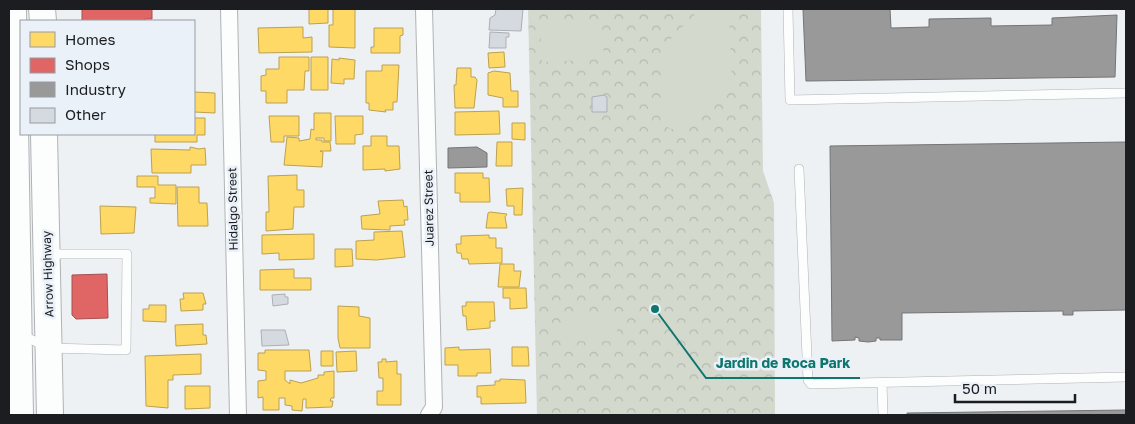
<svg xmlns="http://www.w3.org/2000/svg" width="1135" height="424" viewBox="0 0 1135 424" font-family="'Golos Text',sans-serif">
<style>
.park{fill:url(#park-crowns)}
.pitch{fill:#d4d9ce}
.homes{fill:#ffd966;stroke:#bba151}
.shops{fill:#e06666;stroke:#a55051}
.industry{fill:#999;stroke:#737475}
.building{fill:#d4dae0;stroke:#adb0b2}
.lines{fill:none;stroke-linecap:round;stroke-linejoin:round}
.lane-casing{stroke:#b0b3b5;stroke-width:10}
.street-casing{stroke:#b0b3b5;stroke-width:18}
.primary-casing{stroke:#b0b3b5;stroke-width:28}
.lane{stroke:#fcfdfd;stroke-width:9}
.street{stroke:#fcfdfd;stroke-width:16}
.primary{stroke:#fcfdfd;stroke-width:26}
.labels{text-anchor:middle;stroke-width:5;stroke-linejoin:round;paint-order:stroke}
.street-label{font-size:12px;fill:#1b1d20;stroke:#eaf1f8}
.leader{fill:none;stroke:#0f766e;stroke-width:2}
.callout-dot{fill:#0f766e;stroke:#eaf1f8;stroke-width:2}
.callout-label{font-size:14px;text-anchor:middle;font-weight:bold;fill:#0f766e;stroke:#eaf1f8;stroke-width:5;stroke-linejoin:round;paint-order:stroke}
</style>
<defs>
<pattern id="park-crowns" width="20" height="18" patternUnits="userSpaceOnUse" patternTransform="scale(1.25)"><rect width="20" height="18" fill="#d4d9ce"/><path d="M2 6a3 3 0 1 1 6 0M12 15a3 3 0 1 1 6 0" fill="none" stroke="#b5bab1"/></pattern>
</defs>
<rect width="100%" height="100%" fill="#eef1f4"/>
<path class="park" d="M528,9h233l2,162 11,32 1,212h-238z"/>
<path class="pitch" d="M700,9c12,0 24,-4 29,9l3,60 -4,9 -38,38c-9,5 -21,7 -26,-2l-1,-76z
M602,23l2,36 -62,3 -2,-37z
M562,317h55v24h-56z"/>
<path class="homes" d="M309,9h19v14l-19,1z
M333,9h22v39l-26,-1v-22h4z
M303,27v11l9,-1v15l-53,1 -1,-25z
M374,28h29v7l-3,1v17h-29v-6h3z
M504,52l1,15 -16,1 -1,-15z
M279,57h30v14h-4l-1,19h-17v13h-21v-12h-5v-15l5,-1v-6h13z
M311,57h17v33h-17z
M339,58l16,2 -1,19h-10v5l-13,-1 1,-24 7,1z
M382,65h17l-2,37h-4v8h-8l1,2 -17,-2v-7h-3v-32h16z
M457,68h14v9h4l2,3 -3,28h-19l-1,-23h2z
M494,71l16,2 1,18h7v16h-15v-9l-15,-3v-22z
M194,92l21,1v20l-21,-1z
M499,111l1,23 -45,1v-23z
M314,113h17v28h-7v-3h-8v2h6v2h8l1,9h-11l3,1 -1,15 -38,-2 3,-28 12,1v3l11,-2 1,-10 3,1z
M269,116h30v20h-15v6h-13z
M335,116h28v18l-8,1v9h-19z
M194,118h11v17h-8v7h-42v-8h39z
M512,123h13v17l-13,-1z
M371,136h16v10h12l1,23 -15,2v-2l-22,1v-24h8z
M497,142h15v24h-16z
M190,147l9,2 6,-1 1,17h-15v8h-39l-1,-24 39,1z
M455,173h28v5h6l1,24h-30v-9h-5z
M297,175v15h7v17h-10l-1,22 -27,2v-19h3l-1,-36z
M137,176h21v9h18v19l-26,-1v-5h5v-11h-18z
M177,187h22v16h8l1,23h-30z
M523,188l-1,27h-8v-9h-7l-1,-17z
M403,200l1,7 3,-1 1,14h-4l1,5 -15,1v4l-28,-1 -1,-13 19,-2 -2,-13z
M100,206l36,1 -2,26 -33,1z
M490,212l17,2 -2,3 2,11h-21l2,-15z
M402,231l3,26 -29,3 -20,-1v-18l18,-1v-8z
M314,234v25l-35,1v-7l-17,1v-19z
M489,235v3h7v10h6v15l-33,1 -1,-5h-6l-1,-6h-4l-1,-9h5v-8z
M335,249h17l1,17 -18,1z
M500,264h14v7h7l-2,16h-21z
M294,269v9h17v12h-51v-20z
M503,288h23l1,20 -17,1v-11h-7z
M183,293h20l3,11h-3v6l-22,1 -1,-12h4z
M466,302h28l1,19h-5v7l-23,2 -1,-14h-3l-1,-10h4z
M149,305h17v17l-23,-1v-12h6z
M338,306l21,1v9l11,2v30h-30l-2,-10z
M203,324v11h3l1,9 -31,2 -1,-21z
M459,347v3l31,-1 1,24h-14v3h-19v-11h-13v-17z
M512,347h16l1,19h-17z
M265,350h44l2,21h-26v9l5,4v-4l11,3 17,-5v-3h6v-3l10,-1v27h-3l-1,3h3l-1,6 -26,1v-9h-3l-1,12 -10,-1v-4l-7,-1v-7h-6v12h-16v-13l-5,1v-17l8,-1v-9l-8,-1v-17h7z
M321,351h12v15h-12z
M356,351l1,20 -20,1 -1,-20z
M201,354v20l-28,1v5h-5v28l-22,-2 -1,-50z
M382,359h4v3l11,-1v13h4v31h-24v-14h6v-13h-4l-1,-16h4z
M500,379l25,1 1,23 -45,1v-7h-4v-11l18,-1v-4h5z
M185,386h25v22l-25,1z"/>
<path class="shops" d="M82,9h70v10h-7v2h-63z
M107,274l1,44 -32,1 -4,-4v-40z"/>
<path class="industry" d="M803,9h87l1,19 38,-1v-8l62,-1v8l61,-1v-7l65,-3 -2,62 -309,4z
M1126,142v168l-53,1v4h-10v-4l-161,2v27h-22v-2h-4v3l-8,1 -9,-1v-3l-4,-1v3l-23,1 -2,-195z
M477,147l10,6v14l-39,1v-20z
M1126,410v5h-219v-2z"/>
<path class="building" d="M496,9h27l-2,22 -32,-1 1,-12 5,-3z
M490,32l19,1v4h-3v11h-17z
M604,95l3,2v15h-15v-15z
M285,294v3h3v7l-15,2 -1,-11z
M261,330h24l4,15 -27,1z"/>
<g class="lines">
<g class="lane-casing">
<path id="lane" d="M788,9l2,91 336,-7
M799,169l9,211 3,4 315,-7
M22,335l27,13 77,2 1,-96h-77
M882,383l1,32"/>
</g>
<g class="street-casing">
<path id="street" d="M229,9l9,406
M424,9l10,398 -5,8"/>
</g>
<g class="primary-casing">
<path id="primary" d="M13,9l7,406
M42,9l1,12
M44,134l6,281"/>
</g>
<use href="#lane" class="lane"/>
<use href="#street" class="street"/>
<use href="#primary" class="primary"/>
</g>
<g class="labels">
<g class="street-label">
<text transform="translate(429 208) rotate(-91)" y="4">Juarez Street</text>
<text transform="translate(233 209) rotate(-91)" y="4">Hidalgo Street</text>
<text transform="translate(48 274) rotate(-92)" y="4">Arrow Highway</text>
</g>
</g>
<path class="leader" d="M655 309L706 378H860"/>
<circle class="callout-dot" cx="655" cy="309" r="5"/>
<g class="callout-label">
<text x="783" y="368">Jardin de Roca Park</text>
</g>
<rect width="1135" height="424" fill="none" stroke="#1b1d20" stroke-width="20"/>
<rect x="20" y="20" width="175" height="115" fill="#eaf1f8" stroke="#979ca2"/>
<rect x="30" y="32" width="25" height="15" fill="#ffd966" stroke="#979ca2"/>
<text x="65" y="45" font-size="15" fill="#1b1d20">Homes</text>
<rect x="30" y="58" width="25" height="15" fill="#e06666" stroke="#979ca2"/>
<text x="65" y="70" font-size="15" fill="#1b1d20">Shops</text>
<rect x="30" y="82" width="25" height="15" fill="#999999" stroke="#979ca2"/>
<text x="65" y="95" font-size="15" fill="#1b1d20">Industry</text>
<rect x="30" y="108" width="25" height="15" fill="#d4dae0" stroke="#979ca2"/>
<text x="65" y="120" font-size="15" fill="#1b1d20">Other</text>
<path d="M955 394v8h120v-8" fill="none" stroke="#1b1d20" stroke-width="2.5"/>
<text x="962" y="394" font-size="15" fill="#1b1d20" stroke="#eaf1f8" stroke-width="4" paint-order="stroke">50 m</text>
</svg>
